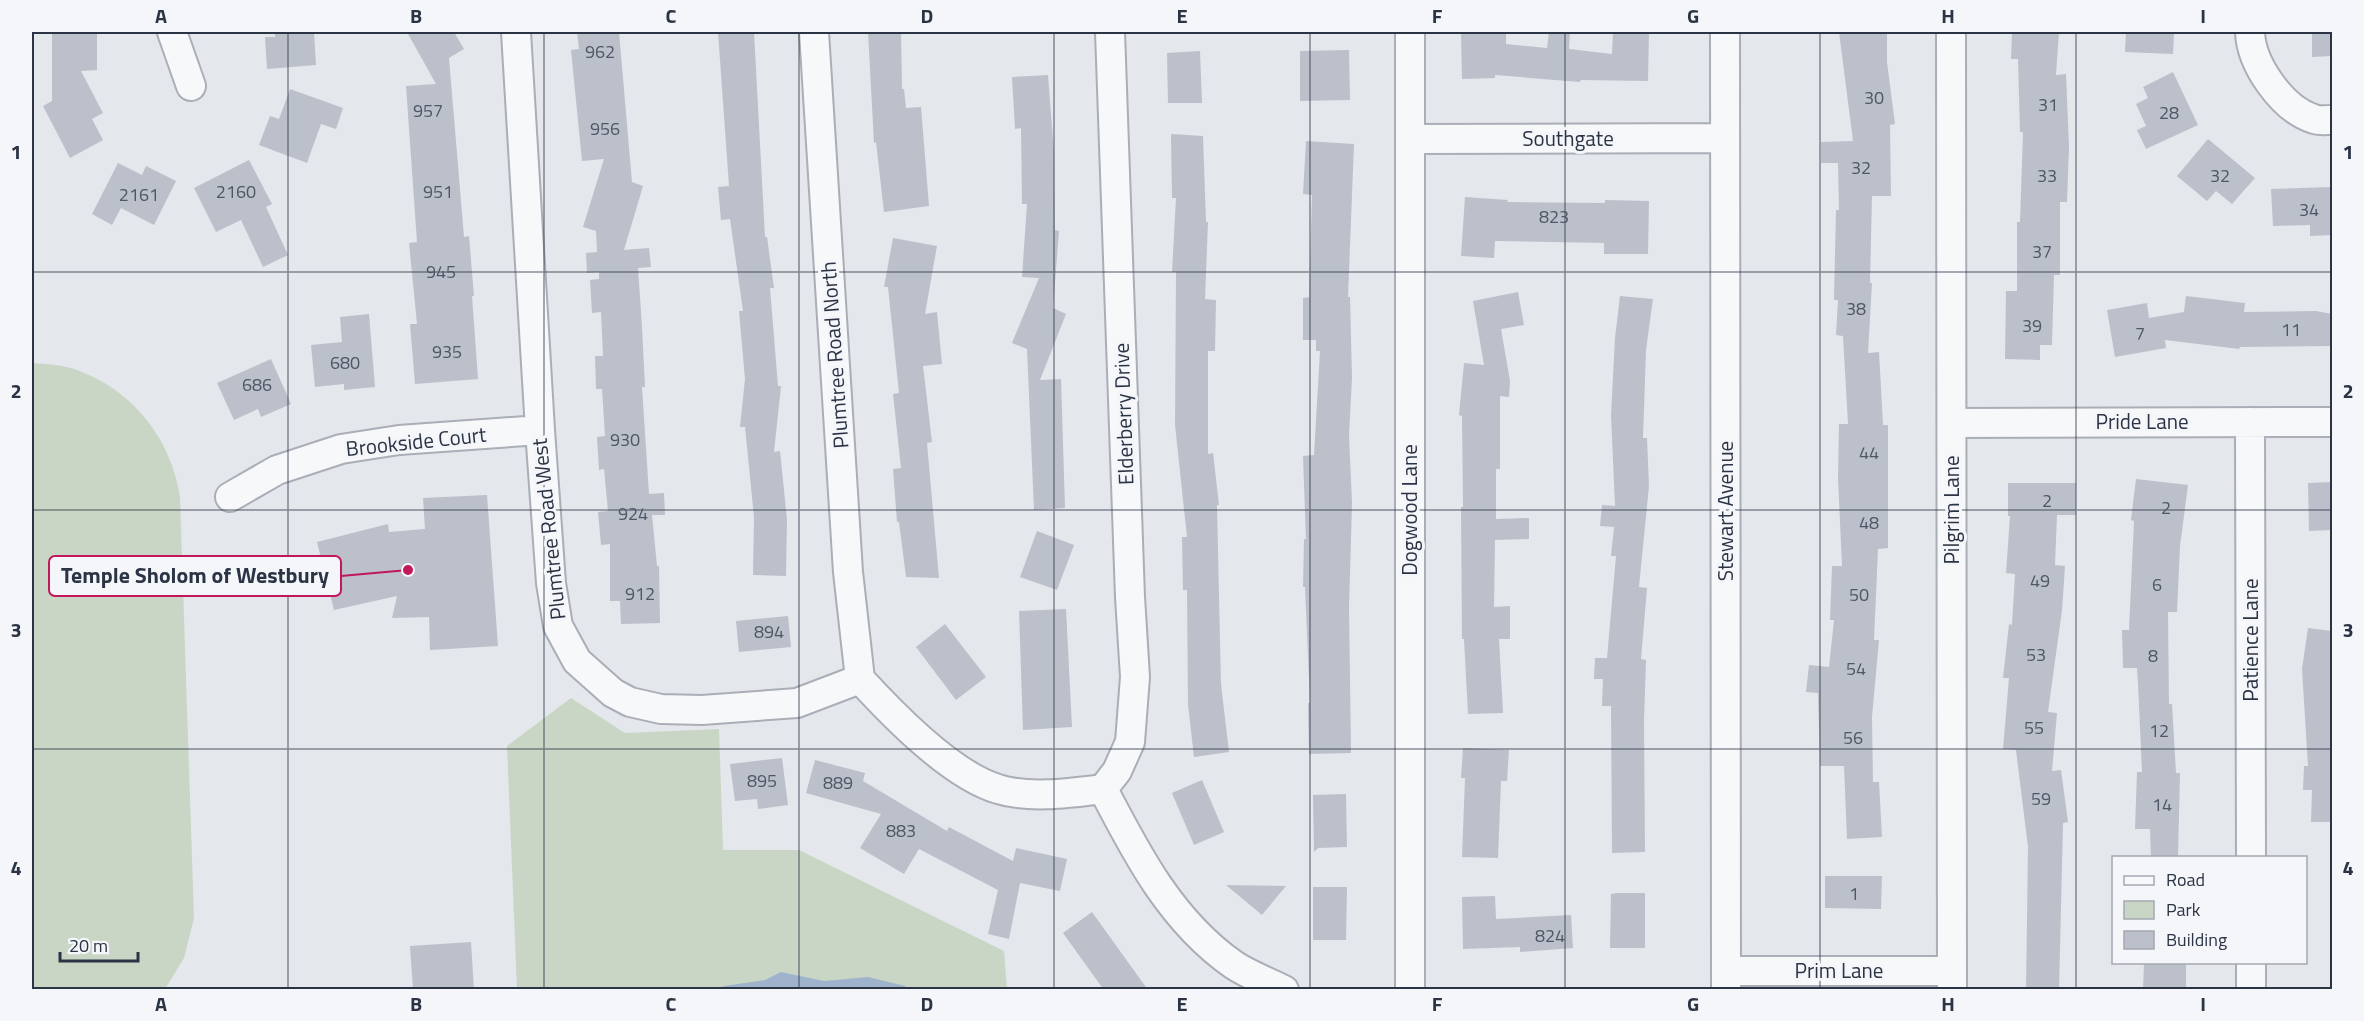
<svg xmlns="http://www.w3.org/2000/svg" width="2364" height="1021" viewBox="0 0 2364 1021" font-family="'Titillium Web',sans-serif">
<style>
.green{fill:#c9d6c5}
.water{fill:#9fb4cc}
.building{fill:#bbc0ca}
.lines{fill:none;stroke-linecap:round;stroke-linejoin:round}
.minor-casing{stroke:#a9aeb7;stroke-width:32}
.minor{stroke:#f7f8fa;stroke-width:28}
.grid{fill:none;stroke:#2b3445;stroke-width:1.5;stroke-opacity:0.55}
.labels{text-anchor:middle;stroke-width:6;stroke-linejoin:round;paint-order:stroke}
.number-label{font-size:18px;fill:#4f5766}
.street-label{font-size:21px;fill:#2b3445;stroke:#f4f6f9}
.leader{fill:none;stroke:#c2185b;stroke-width:2}
.callout-dot{fill:#c2185b;stroke:#f4f6f9;stroke-width:2}
.callout{fill:#f4f6f9;stroke:#c2185b;stroke-width:2}
.callout-label{font-size:22px;text-anchor:middle;font-weight:bold;fill:#2b3445}
.neatline{fill:none;stroke:#2b3445;stroke-width:2}
.grid-label{font-size:20px;text-anchor:middle;font-weight:bold;fill:#2b3445}
</style>
<rect width="100%" height="100%" fill="#e4e7ec"/>
<path class="green" d="M32,363c15,1 31,2 45,7 57,21 94,69 103,127l14,421 -10,40 -19,31h-133z
M571,698l54,35 94,-4 4,121h76l205,101 3,38h-490l-10,-243z"/>
<path class="water" d="M781,972l43,9 44,-4 37,9 2,3h-191l8,-3 41,-6z"/>
<path class="building" d="M52,32h45v38l-16,1 22,42 -11,6 11,21 -33,18 -27,-52 9,-5z
M275,32h39l2,33 -49,4 -2,-32h10z
M407,32h47l10,17 -15,9 15,179 5,-1 5,60h-2l6,83 -63,5 -5,-60h7l-8,-81 8,-1 -11,-156 30,-2z
M577,32h42l13,150 11,4 -19,64 25,-2 2,19 -13,1 4,59 3,60h-3l7,107 15,-1 1,22h-13l5,51h2l1,57 -39,1 -1,-23h-10v-57l-9,1 -3,-33 10,-1 -4,-42 -5,1 -2,-33 8,-1 -3,-47h-6l-1,-33h8l-2,-44 -9,1 -2,-33 9,-1v-7l-12,1 -1,-20 11,-1 -1,-21 -13,-4 21,-68 -22,2 -11,-111 8,-1z
M718,32h36l11,205h2l7,51h-4l8,98h3l-7,66 6,-1 7,69 -1,56 -33,-1 1,-58 -9,-90h-5l5,-48 -6,-68h4l-13,-92 -9,1 -3,-33 11,-1z
M868,32h33l1,57h2l2,19 15,-1 8,99 -45,6 -8,-70 -2,1z
M1461,32h45v12l41,4 2,-16h21l-1,17 43,5 1,-22h36l-1,49 -67,-1 -1,2 -85,-7v3l-33,1z
M1839,32h48v30l8,62 -5,1 1,71h-19l-2,87h2l-4,70 11,-1 4,73h5v123l-10,1 -4,91h5l-7,77 1,65h6l3,55 -35,2 -3,-73h-24l-2,-73 -12,-1 3,-27 20,2 5,-47h-4l2,-54h10l-4,-88 1,-54h9l-5,-88 -7,-1 2,-35h-4l2,-90h3l-1,-47h-17v-21l32,-1z
M2012,32h47l-3,43 10,-1 3,73 -2,55h-7v73h-6l-2,70h-12v15l-35,-1 1,-68h11v-69h3l3,-90h-3l-2,-73h-7z
M2126,32h48l-1,22 -48,-2z
M2312,32h20v24l-20,1z
M1349,50l1,50 -50,1v-50z
M1200,51l2,52h-34l-1,-50z
M2173,72l25,53 -52,24 -9,-19 9,-4 -10,-22 12,-6 -5,-11z
M1048,75l6,77 1,78 4,1 -6,77 13,6 -26,66 21,-1 4,129 -31,2 -7,-161 -15,-6 27,-65 -17,-1 5,-73h-5l-1,-76 -6,1 -3,-52z
M290,89l53,19 -7,21 -15,-5 -14,39 -48,-18 11,-29 9,3z
M1171,134l32,2 3,86h2l-3,77 11,1 -1,51h-7v103l5,-1 6,52h-2l4,179 8,68 -35,5 -6,-52 -1,-115h-4l-1,-53h5l-12,-112 1,-153h-4l4,-74h-4z
M2208,139l47,39 -23,26 -16,-13 -9,10 -30,-25z
M1306,141l48,3 -6,153h2l2,81 -3,57 3,68 -3,104 2,146 -42,1 -1,-51h2l-5,-116h-2l1,-48h2l-3,-83 11,-1 6,-104h-4v-11h-13v-42l6,-1 3,-102 -9,-1z
M249,160l23,44 -6,3 22,48 -25,12 -22,-47 -25,12 -22,-44z
M118,163l24,12 4,-9 30,15 -22,44 -33,-17 -9,17 -20,-11z
M2330,187l2,48 -22,1v-11l-37,1 -2,-37z
M1465,197l43,3 -1,2 98,1v-3l44,1 -1,53h-44v-11l-109,-2 -1,17 -33,-2z
M893,238l44,8 -12,68 12,-2 5,52 -19,2 9,76 -5,1 12,135 -33,-1 -7,-55h-2l-4,-53 8,-1 -8,-74 6,-1 -11,-106h-4z
M1518,292l6,33 -23,4 9,52 -1,16 -9,-1v73h-4v50l33,-1v21l-34,1 -1,67 16,-1v33h-11l4,74 -35,1 -4,-75h-2l-1,-132h2l-1,-91 -3,-1 5,-52 20,2 -11,-64z
M1620,296l33,3 -7,51 -3,88h4l2,48 -10,101 8,1 -6,71 5,1 -2,61 1,131 -33,1 -1,-147h-9l1,-27h-9l1,-21h12l9,-102h-5l3,-29 -14,-1 2,-21 13,1 -4,-91 4,-77z
M2186,296l59,7 -1,9 72,-1 16,3v32l-92,1 -1,2 -74,-9 1,8 -51,9 -8,-47 40,-7 2,15 35,-6z
M369,314l6,73 -31,3v-6l-29,3 -4,-42 31,-3 -2,-25z
M271,359l20,45 -30,13 -3,-8 -24,11 -17,-37z
M2136,479l52,6 -8,61 -3,66h-9l1,92h3l4,69h4l-2,85h-27l-1,-29h-15l2,-57h5l-4,-89 -1,-15h-14l-1,-38h7l5,-109 -3,-1z
M2332,482v48l-23,1 -1,-48z
M2008,483h68v32h-19l-2,50 10,1 -3,44 -14,102 9,1 -5,58 9,-1 7,52 -5,1 -4,167h-33l2,-143 -12,-97 -13,-1 6,-71h-6l6,-54 3,1 3,-51 -9,-1 4,-57h-2z
M487,495l11,151 -68,4 -1,-33 -37,1 5,-22 -63,14 -17,-68 71,-18 1,8 36,-3 -2,-31z
M1037,531l37,14 -17,45 -37,-13z
M1066,609l6,118 -49,3 -4,-119z
M788,616l3,31 -52,5 -3,-31z
M945,624l41,53 -30,23 -40,-53z
M2308,628l24,3v191h-21l1,-32h-9l1,-24h4l-6,-97z
M1463,748l46,2 -2,31h-6l-3,77 -36,-1 3,-79h-4z
M782,758l6,47 -30,4 -1,-10 -22,2 -5,-37z
M815,760l50,13 -2,8 84,50 2,-4 64,34 3,-13 51,11 -7,32 -40,-8 -11,56 -21,-5 10,-44 -79,-41 -15,25 -44,-26 21,-34 -75,-21z
M1202,780l22,52 -30,13 -22,-52z
M1346,794l1,53 -29,1 -4,4 -1,-57z
M1825,876h57l-1,33 -56,-1z
M1226,885l60,1 -24,29z
M1313,887h34l-1,53h-33z
M1617,893h28v55h-35l1,-54z
M1495,896l1,23 75,-4 2,33 -53,4v-5l-57,2 -1,-52z
M1092,912l56,78h-44l-41,-57z
M471,942l3,48h-61l-3,-44z
M2144,963h42v27h-43z"/>
<g class="lines">
<g class="minor-casing">
<path id="minor" d="M172,32l19,54
M516,32l24,398 11,153 7,43 19,35 36,32 17,9 31,7 41,1 95,-7 63,-24
M814,32l34,540 12,107
M1410,32v958
M1725,32l1,958
M1951,32l1,958
M2250,32c1,32 32,77 64,87 5,2 13,1 18,1
M1410,139l315,-1
M2250,422l1,436
M1952,423l380,-1
M230,497l47,-27 64,-21 58,-9 141,-10
M860,679c33,36 91,96 138,110 31,10 73,4 105,0
M1103,789l14,-18 13,-29 5,-65 -5,-80 -20,-565
M1103,789c34,66 69,133 131,176 15,10 34,17 50,25
M2251,962v28
M1726,971h226"/>
</g>
<use href="#minor" class="minor"/>
</g>
<path class="grid" d="M288,32v958M544,32v958M799,32v958M1054,32v958M1310,32v958M1565,32v958M1820,32v958M2076,32v958M32,272h2300M32,510h2300M32,749h2300"/>
<g class="labels">
<g class="number-label">
<text x="600" y="58">962</text>
<text x="1874" y="104">30</text>
<text x="2048" y="111">31</text>
<text x="428" y="117">957</text>
<text x="2169" y="119">28</text>
<text x="605" y="135">956</text>
<text x="1861" y="174">32</text>
<text x="2047" y="182">33</text>
<text x="2220" y="182">32</text>
<text x="236" y="198">2160</text>
<text x="438" y="198">951</text>
<text x="139" y="201">2161</text>
<text x="2309" y="216">34</text>
<text x="1554" y="223">823</text>
<text x="2042" y="258">37</text>
<text x="441" y="278">945</text>
<text x="1856" y="315">38</text>
<text x="2032" y="332">39</text>
<text x="2291" y="336">11</text>
<text x="2140" y="340">7</text>
<text x="447" y="358">935</text>
<text x="345" y="369">680</text>
<text x="257" y="391">686</text>
<text x="625" y="446">930</text>
<text x="1869" y="459">44</text>
<text x="2047" y="507">2</text>
<text x="2166" y="514">2</text>
<text x="633" y="520">924</text>
<text x="1869" y="529">48</text>
<text x="2040" y="587">49</text>
<text x="2157" y="591">6</text>
<text x="640" y="600">912</text>
<text x="1859" y="601">50</text>
<text x="769" y="638">894</text>
<text x="2036" y="661">53</text>
<text x="2153" y="662">8</text>
<text x="1856" y="675">54</text>
<text x="2034" y="734">55</text>
<text x="2159" y="737">12</text>
<text x="1853" y="744">56</text>
<text x="762" y="787">895</text>
<text x="838" y="789">889</text>
<text x="2041" y="805">59</text>
<text x="2162" y="811">14</text>
<text x="901" y="837">883</text>
<text x="1854" y="900">1</text>
<text x="1550" y="942">824</text>
</g>
<g class="street-label">
<text x="1568" y="146">Southgate</text>
<text transform="translate(835 355) rotate(-94)" y="7">Plumtree Road North</text>
<text transform="translate(1124 414) rotate(-92)" y="7">Elderberry Drive</text>
<text x="2142" y="429">Pride Lane</text>
<text transform="translate(416 442) rotate(-6)" y="7">Brookside Court</text>
<text transform="translate(1410 510) rotate(-90)" y="7">Dogwood Lane</text>
<text transform="translate(1952 510) rotate(-90)" y="7">Pilgrim Lane</text>
<text transform="translate(1726 511) rotate(-90)" y="7">Stewart Avenue</text>
<text transform="translate(549 529) rotate(-96)" y="7">Plumtree Road West</text>
<text transform="translate(2251 640) rotate(-90)" y="7">Patience Lane</text>
<text x="1839" y="978">Prim Lane</text>
</g>
</g>
<path class="leader" d="M408 570L341 576"/>
<circle class="callout-dot" cx="408" cy="570" r="6"/>
<rect class="callout" x="49" y="556" width="292" height="40" rx="6"/>
<g class="callout-label">
<text x="195" y="583">Temple Sholom of Westbury</text>
</g>
<rect width="2364" height="1021" fill="none" stroke="#f4f6f9" stroke-width="66"/>
<rect x="2112" y="856" width="195" height="108" fill="#f4f6f9" stroke="#a4a8b1" stroke-width="1.5"/>
<rect x="2124" y="876" width="30" height="9" fill="#f7f8fa" stroke="#a4a8b1" stroke-width="1.5"/>
<text x="2166" y="886" font-size="18" fill="#2b3445">Road</text>
<rect x="2124" y="901" width="30" height="18" fill="#c9d6c5" stroke="#a4a8b1" stroke-width="1.5"/>
<text x="2166" y="916" font-size="18" fill="#2b3445">Park</text>
<rect x="2124" y="931" width="30" height="18" fill="#bbc0ca" stroke="#a4a8b1" stroke-width="1.5"/>
<text x="2166" y="946" font-size="18" fill="#2b3445">Building</text>
<path d="M60 952v9h78v-9" fill="none" stroke="#2b3445" stroke-width="3"/>
<text x="69" y="952" font-size="18" fill="#2b3445" stroke="#f4f6f9" stroke-width="4.5" paint-order="stroke">20 m</text>
<rect x="33" y="33" width="2298" height="955" class="neatline"/>
<g class="grid-label">
<text x="161" y="23">A</text>
<text x="416" y="23">B</text>
<text x="671" y="23">C</text>
<text x="927" y="23">D</text>
<text x="1182" y="23">E</text>
<text x="1437" y="23">F</text>
<text x="1693" y="23">G</text>
<text x="1948" y="23">H</text>
<text x="2203" y="23">I</text>
<text x="16" y="159">1</text>
<text x="2348" y="159">1</text>
<text x="16" y="398">2</text>
<text x="2348" y="398">2</text>
<text x="16" y="637">3</text>
<text x="2348" y="637">3</text>
<text x="16" y="875">4</text>
<text x="2348" y="875">4</text>
<text x="161" y="1011">A</text>
<text x="416" y="1011">B</text>
<text x="671" y="1011">C</text>
<text x="927" y="1011">D</text>
<text x="1182" y="1011">E</text>
<text x="1437" y="1011">F</text>
<text x="1693" y="1011">G</text>
<text x="1948" y="1011">H</text>
<text x="2203" y="1011">I</text>
</g>
</svg>
